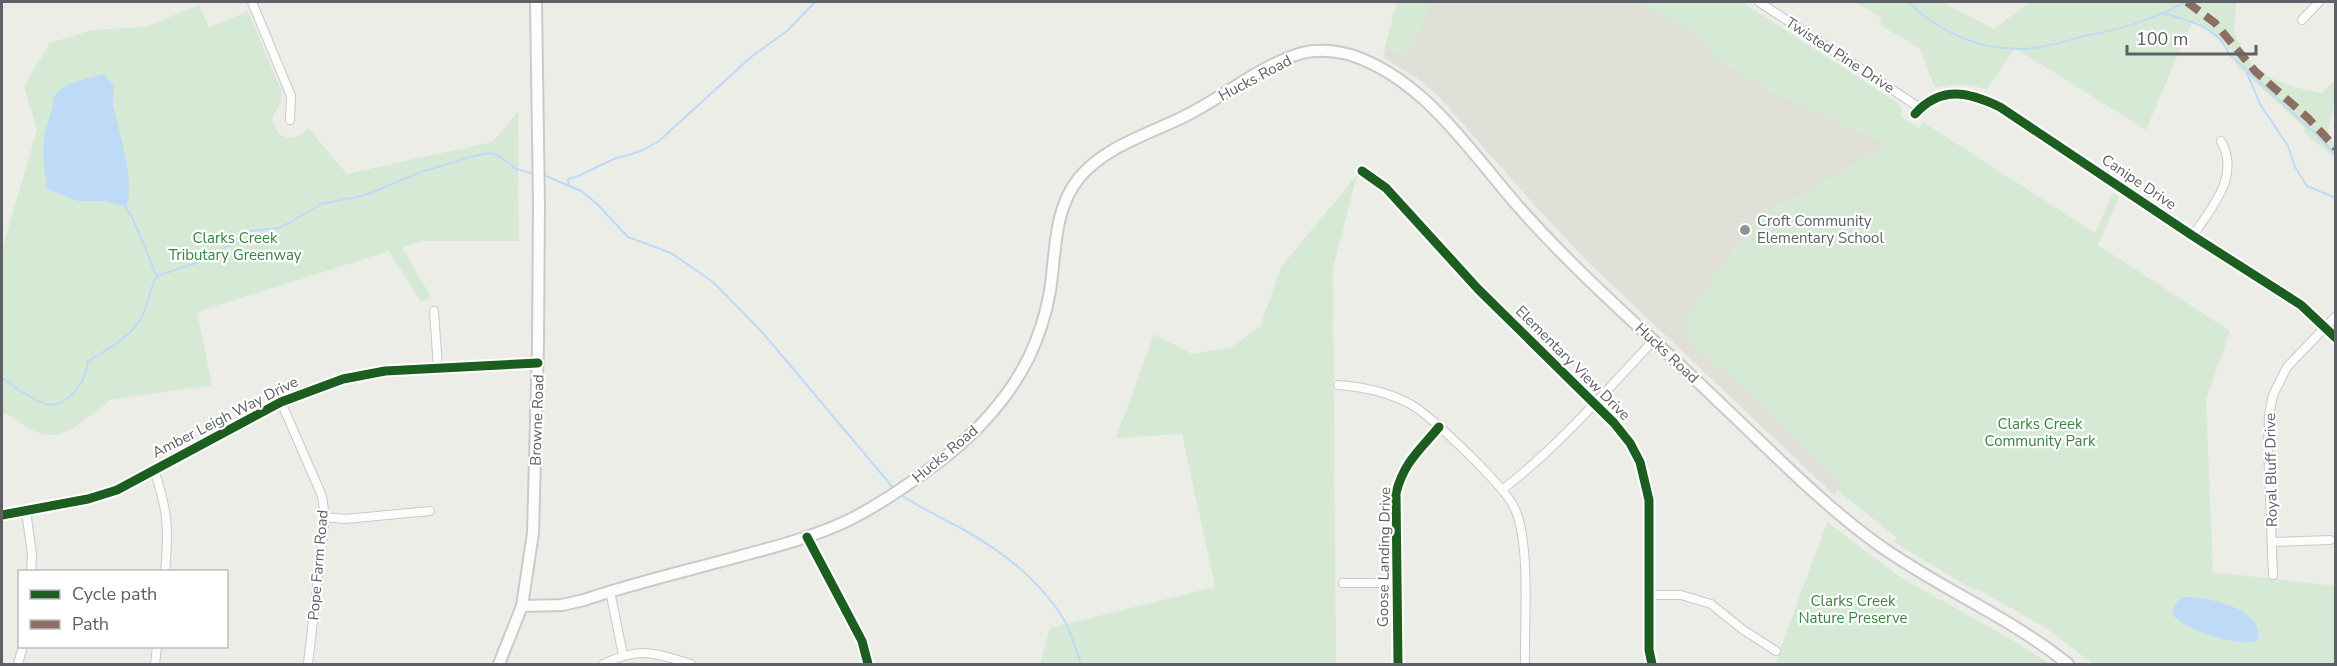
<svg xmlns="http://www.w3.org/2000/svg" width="2337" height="666" viewBox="0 0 2337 666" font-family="'Nunito Sans',sans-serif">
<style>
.education{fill:#e0dfd8}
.green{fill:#d6e9d5}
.water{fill:#bddaf7}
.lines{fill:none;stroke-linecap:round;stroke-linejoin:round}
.stream{stroke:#bddaf7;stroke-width:2}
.minor-casing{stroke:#c9c9c9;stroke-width:10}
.secondary-casing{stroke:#cacaca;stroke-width:14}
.minor{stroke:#fcfcfc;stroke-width:8}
.secondary{stroke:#fcfcfc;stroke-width:10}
.quiet{stroke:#8d6e63;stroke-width:8;stroke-dasharray:15 8;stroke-linecap:butt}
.cycleway-casing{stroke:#fff;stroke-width:13}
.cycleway{stroke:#1b5e20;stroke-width:9}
.poi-dot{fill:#8f9194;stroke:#fff;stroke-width:2}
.labels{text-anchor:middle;stroke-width:4.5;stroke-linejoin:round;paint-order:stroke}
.street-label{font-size:15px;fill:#5d6066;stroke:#fff}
.poi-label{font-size:15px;fill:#5d6066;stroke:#fff;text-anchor:start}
.park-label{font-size:15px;fill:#378340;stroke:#fff}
</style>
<rect width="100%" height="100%" fill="#edede8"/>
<path class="education" d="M1397,2h324l180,114 -16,246 -50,134 -249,-236 -57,-61 -88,-100 -20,-18 -38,-24z"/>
<path class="green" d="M1397,2h35l-24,56 -23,-11z
M1632,2h110l157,102 3,7 -1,6 18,11 4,-6 172,111 18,-40 6,4 -21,48 132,86 -24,69 7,172 122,14v78h-242l-44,-34 -73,-42 -1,3 -81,-49 3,-4 -60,-48 3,-7 -151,-145 -4,-19 74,-106 48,-21 78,-48 -116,-53 -58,-35 -3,-13 -35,-23z
M1855,2h87l52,27 36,-27h206l-2,32 22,38 41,16 25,5 13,-13v22l-8,33 8,9v14l-30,-25 -1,-6 -65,-59 -4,-5v-9l-37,-32 -7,2 -45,106 -131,-82 -28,41c-19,-5 -33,-6 -52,-1l-15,-39 -41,-25 3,-6z
M199,5l10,23 39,-17 34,81 -1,9 -8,16c1,23 21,27 35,11l39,46 145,-32 26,-30 1,129h-97l-20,6 29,50 -10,5 -32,-51 -192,61 15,73 -103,15c-7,9 -16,13 -25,20 -33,27 -47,14 -78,-7l-4,1v-165l35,-119 -13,-44 26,-43 42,-13 53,-3z
M1357,175l-24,93 3,396h-296l10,-36 165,-41 -33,-153 -66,4 38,-104 38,20 39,-7 29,-20 21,-60z
M1827,522l73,55 114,64 36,23h-275z"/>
<path class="water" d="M103,74l11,11c-1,8 -2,17 0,24 5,23 22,77 12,98l-23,-6h-25l-28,-11 -3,-2c-3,-18 -6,-41 -1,-58 3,-12 7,-21 8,-33 12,-17 32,-17 49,-23z
M2185,597c23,1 79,10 73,43 -15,9 -76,-11 -86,-26 2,-8 4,-14 13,-17z"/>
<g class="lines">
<path class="stream" d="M1908,2c31,29 67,47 111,47 24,0 48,-9 71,-14 32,-6 67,-17 95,-33
M2161,13c26,6 57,14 68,41l90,83 17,19
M2247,73l13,31 28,42 7,21 12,19 29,12
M546,176l35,15 15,12 32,34 43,16 42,29 50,51 132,157
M569,185l-1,-6 10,-3 38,-18 13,-3 16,-6 14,-8 92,-84 36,-26 28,-29
M126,207c13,21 20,45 30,68
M2,378c12,8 26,19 40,25 22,9 46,-21 45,-41 20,-13 48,-26 57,-50 5,-12 6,-25 13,-36l51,-17 42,-28 29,-3 10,-5 32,-19 45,-9 55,-23 49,-15 19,-4 9,2 18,14 15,4
M901,495c21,14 43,24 65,36 35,20 68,45 91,78 12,16 18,37 24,55"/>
<g class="minor-casing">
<path id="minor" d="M252,2l39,94 -1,24
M1759,2l161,106
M2302,20l17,-18
M1915,114c26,-29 54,-22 85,-7l193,129 108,69 35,33
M1362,171l24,17 92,101 136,134 16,20 10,19 9,38v150l3,14
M2193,236c18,-29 48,-59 28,-95
M434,311l4,57
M1338,385c26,2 51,7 74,20 22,14 94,82 103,104 16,37 9,114 10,155
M281,402l41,94 3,21 -17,147
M154,470c14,41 15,59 11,102
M1503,489c56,-43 102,-97 150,-148
M26,511l6,43 -1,18
M2,515l86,-16 29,-9 164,-88 62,-23 42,-8 153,-8
M325,517l20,2 85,-8
M807,537l55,104 6,23
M2273,542l57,-2
M2273,575l-5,-128 1,-32 4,-20 14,-28 49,-51
M1343,583h55
M610,591l13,64
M1649,595h32l30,9 31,25 34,22
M18,664l5,-18
M155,664l2,-18
M603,664c38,-18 51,-11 88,0
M1398,664l-2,-171c8,-31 23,-42 43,-66"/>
</g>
<g class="secondary-casing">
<path id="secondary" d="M522,606l40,-1 22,-5c50,-17 102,-29 153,-43 37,-10 77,-20 112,-37 32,-16 62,-37 91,-59 36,-28 69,-63 89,-104 10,-21 17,-43 21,-66 6,-38 3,-81 29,-113 27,-33 74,-45 110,-64 37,-19 72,-49 113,-61 16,-4 33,-2 49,2 73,24 118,95 166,150 63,72 137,134 205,200 50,47 99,98 154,138 62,45 134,74 192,121
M499,664l23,-58 11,-73 5,-188 1,-141 -3,-202"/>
</g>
<use href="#minor" class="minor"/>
<use href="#secondary" class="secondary"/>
<path class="quiet" d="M2187,2l28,21 40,48 53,47 28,30"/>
<g class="cycleway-casing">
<path id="cycleway" d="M1915,114c26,-29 54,-22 85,-7l193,129 108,69 35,33
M1362,171l24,17 92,101 136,134 16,20 10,19 9,38v150l3,14
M2,515l86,-16 29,-9 164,-88 62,-23 42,-8 153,-8
M807,537l55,104 6,23
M1398,664l-2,-171c8,-31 23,-42 43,-66"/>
</g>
<use href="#cycleway" class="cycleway"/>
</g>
<circle class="poi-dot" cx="1745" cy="230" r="6"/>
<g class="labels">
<g class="street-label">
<text transform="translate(1840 55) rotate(33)" y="5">Twisted Pine Drive</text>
<text transform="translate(1255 78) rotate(-28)" y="5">Hucks Road</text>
<text transform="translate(2139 182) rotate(34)" y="5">Canipe Drive</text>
<text transform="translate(1667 353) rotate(43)" y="5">Hucks Road</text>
<text transform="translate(1573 363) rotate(45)" y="5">Elementary View Drive</text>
<text transform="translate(225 417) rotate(-27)" y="5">Amber Leigh Way Drive</text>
<text transform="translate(537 420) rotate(-88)" y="5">Browne Road</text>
<text transform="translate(945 454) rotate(-40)" y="5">Hucks Road</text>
<text transform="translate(2271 470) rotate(-91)" y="5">Royal Bluff Drive</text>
<text transform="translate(1384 557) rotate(-89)" y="5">Goose Landing Drive</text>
<text transform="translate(318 565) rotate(-85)" y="5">Pope Farm Road</text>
</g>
<g class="poi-label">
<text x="1757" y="226">Croft Community<tspan x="1757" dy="17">Elementary School</tspan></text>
</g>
<g class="park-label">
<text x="235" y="243">Clarks Creek<tspan x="235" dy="17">Tributary Greenway</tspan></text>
<text x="2040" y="429">Clarks Creek<tspan x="2040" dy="17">Community Park</tspan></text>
<text x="1853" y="606">Clarks Creek<tspan x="1853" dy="17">Nature Preserve</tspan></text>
</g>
</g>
<rect width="2337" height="666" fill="none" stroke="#5d6066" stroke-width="6"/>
<rect x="18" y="570" width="210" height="78" fill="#ffffff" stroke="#bebfc2" stroke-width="1.5"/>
<rect x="30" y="590" width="30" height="9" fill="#1b5e20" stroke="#bebfc2" stroke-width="1.5"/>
<text x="72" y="600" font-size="18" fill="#5d6066">Cycle path</text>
<rect x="30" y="620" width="30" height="9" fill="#8d6e63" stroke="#bebfc2" stroke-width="1.5"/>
<text x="72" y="630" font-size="18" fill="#5d6066">Path</text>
<path d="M2127 45v9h129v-9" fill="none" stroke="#5d6066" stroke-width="3"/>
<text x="2136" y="45" font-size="18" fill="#5d6066" stroke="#ffffff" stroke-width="4.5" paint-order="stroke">100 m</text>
</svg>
